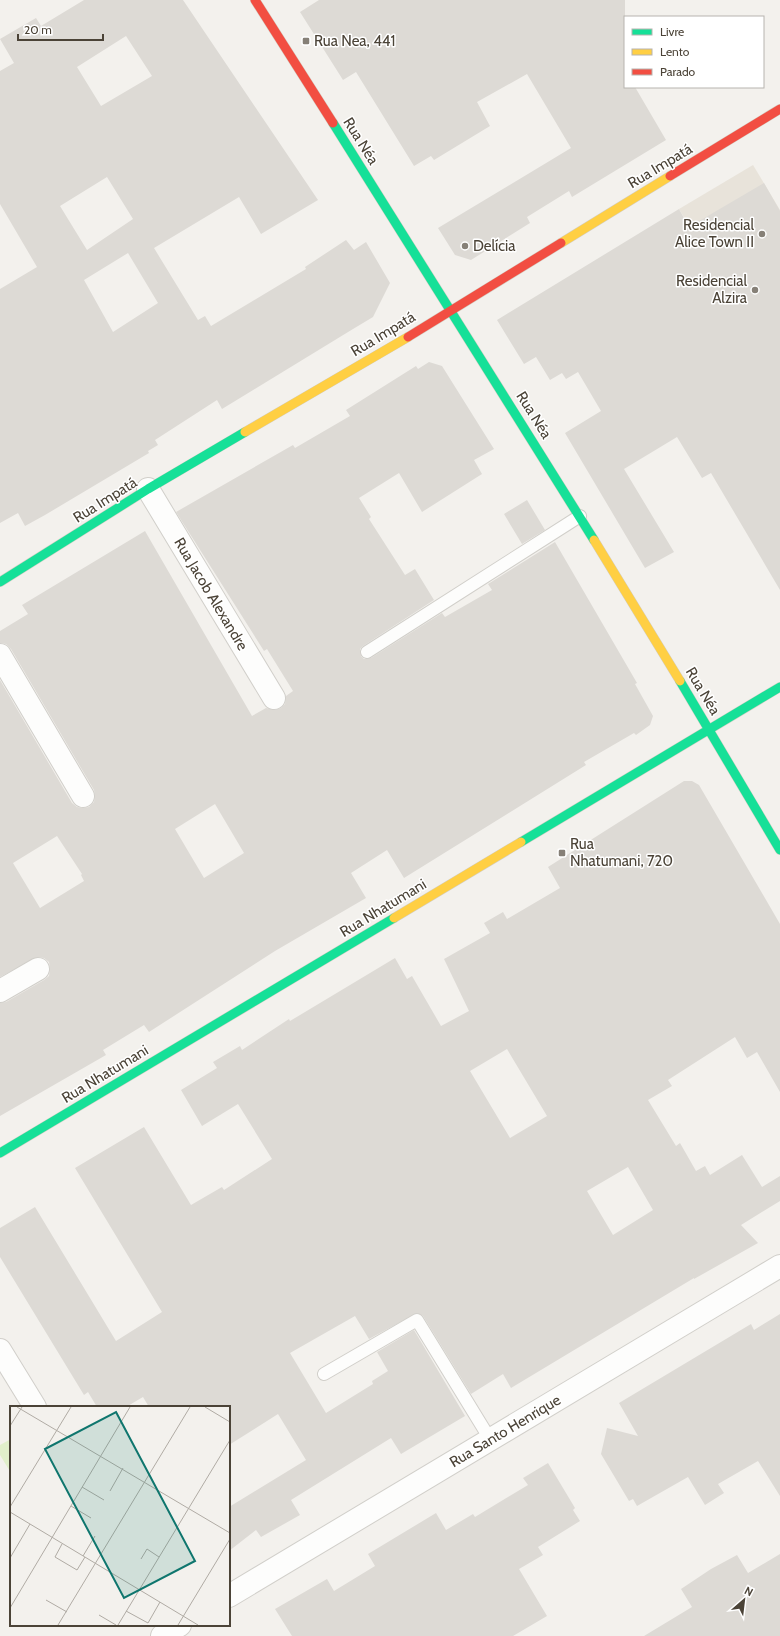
<svg xmlns="http://www.w3.org/2000/svg" width="780" height="1636" viewBox="0 0 780 1636" font-family="Cabin,sans-serif">
<style>
.residential{fill:#e8e3da}
.green{fill:#e1efcb}
.building{fill:#dddad5;fill-rule:evenodd}
.lines{fill:none;stroke-linecap:round;stroke-linejoin:round}
.lane-casing{stroke:#d1cfca;stroke-width:14}
.street-casing{stroke:#d1cfca;stroke-width:24}
.fast-casing{stroke:#d3cec3;stroke-width:10}
.slow-casing{stroke:#d3cec3;stroke-width:10}
.jam-casing{stroke:#d3cec3;stroke-width:10}
.lane{stroke:#fdfdfc;stroke-width:12}
.street{stroke:#fdfdfc;stroke-width:22}
.fast{stroke:#16e098;stroke-width:9}
.slow{stroke:#ffcf43;stroke-width:9}
.jam{stroke:#f24e42;stroke-width:9}
.poi-dot{fill:#868077;stroke:#fff;stroke-width:1.5}
.labels{text-anchor:middle;stroke-width:3;stroke-linejoin:round;paint-order:stroke}
.poi-label{font-size:15px;fill:#4b4337;stroke:#fff;text-anchor:start}
.street-label{font-size:15px;fill:#4b4337;stroke:#fff}
.inset-road{fill:none;stroke:#b0aba4;stroke-width:1}
.view{fill:#0f766e;fill-opacity:0.15;stroke:#0f766e;stroke-width:2}
.inset-edge{fill:none;stroke:#4b4337;stroke-width:2}
</style>
<rect width="100%" height="100%" fill="#f3f1ed"/>
<path class="residential" d="M753,165l27,45v169l-101,-170z"/>
<path class="green" d="M11,1439v34l-11,-18v-10z"/>
<path class="building" d="M84,0h99l135,200 -57,34 -22,-37 -85,51 44,72 7,-4 6,10 95,-57 -1,-2 41,-27 8,10 12,-8 24,41 -17,34 -20,12 -131,80 -5,-9 -62,40 3,5 -10,6 1,2 -104,62 -20,11 -7,-13 -18,10v-234l37,-22 -37,-63v-133l14,-8 -14,-24 36,-21 5,8zM126,36l26,40 -51,30 -24,-39zM107,177l26,42 -46,31 -27,-44zM128,253l30,50 -45,29 -29,-52z
M319,0h306v87h10l31,53 -94,57 -3,-6 -42,26 3,6 -59,37 -16,-5 -17,-27 133,-80 -44,-74 -50,28 13,24 -56,34 -3,-4 -17,10 -58,-94 -13,8 -43,-68z
M764,183l16,28v379l-69,-117 -9,5 -25,-41 -53,32 50,83 -29,16 -80,-135 36,-22 -23,-39 -12,7 -4,-6 -12,7 -14,-23 -12,7 -27,-44 182,-111 10,18z
M429,362l13,4 52,83 -20,11 8,14 -60,38 -23,-39 -40,25 12,19 -2,2 36,56 10,-6 19,31 -71,46 -3,3 1,7 3,3 7,-1 71,-45 3,4 47,-27 -4,-6 67,-42 82,141 -2,1 18,32 -3,9 -14,10 -2,-2 -50,29 2,3 -182,113 -17,-28 -36,23 15,25 -91,53 -126,81 -5,-7 -41,25 3,5 -106,61v-113l6,-1 38,-22 5,-4 1,-7 -1,-7 -5,-4 -6,-1 -38,20v-297l72,123 5,4 6,1 6,-1 5,-5 1,-6 -1,-6 -83,-141 -5,-5 -6,-1v-12l28,-17 -6,-9 123,-74 107,185 14,-8 8,2 7,-2 4,-4 1,-8 7,-5 -26,-42 -3,2 -88,-139 117,-67 2,3 55,-32 -4,-6 70,-44 2,3zM215,804l29,49 -40,25 -29,-49zM57,836l25,38 -1,1 3,6 -44,27 -27,-45z
M527,500l18,30 -23,14 -18,-30z
M684,781h8l7,4 81,139v168l-23,-40 -10,6 -12,-21 -67,43 4,6 -24,14 28,46 4,-3 16,28 9,-5 5,9 32,-20 20,32 18,-11v25l-39,24 17,18 -64,36v-1l-183,110 -8,-14 -32,20 -48,-78 -6,-3 -48,26 -14,-23 -65,37 36,60 47,-29 -1,-3 16,-10 -11,-19 37,-22 51,86 -64,38 -10,-16 -100,62 9,15 -39,22 -5,-7 -27,21v-44l77,-47 -28,-46 -49,31v-38h-80l-6,-10 -17,10h-29l-9,-15 -4,3 -84,-138v-29l35,-21 81,134 46,-29 -87,-144 69,-41 47,78 31,-18 2,3 48,-31 -34,-55 -36,22 -21,-36 36,-22 -4,-6 27,-16 2,4 47,-31 1,2 105,-63 12,21 5,-3 29,50 28,-15 -25,-52 46,-26 -6,-10 19,-11 4,7 53,-31 -12,-21zM507,1049l40,67 -37,22 -40,-67zM628,1167l25,43 -40,25 -26,-44z
M780,1314v182l-22,-35 -40,23 6,9 -19,12 -17,-28 -51,29 -4,-7 -4,2 -28,-47 6,-26 31,8 -19,-33 132,-79 3,6z
M548,1463l27,45 -2,2 7,11 -42,26 5,8 -24,14 28,47 -34,20h-221l-17,-27 52,-30 7,12 41,-25 -7,-12 68,-41 10,17 27,-16 2,3 53,-32 -5,-7z
M780,1554v82h-136l48,-29 -11,-18 30,-20 26,-14 11,18z"/>
<g class="lines">
<g class="lane-casing">
<path id="lane" d="M367,652l213,-136
M324,1374l93,-54 73,119"/>
</g>
<g class="street-casing">
<path id="street" d="M148,489l126,209
M0,655l83,141
M0,991l38,-22
M0,1350l35,57
M229,1596l551,-330
M162,1636l18,-11"/>
</g>
<g class="fast-casing">
<path id="fast" d="M333,123l261,417
M0,582l148,-93 97,-57
M680,681l100,169
M521,842l259,-155
M0,1153l394,-235"/>
</g>
<g class="slow-casing">
<path id="slow" d="M561,243l109,-67
M245,432l163,-95
M594,540l86,141
M394,918l127,-76"/>
</g>
<g class="jam-casing">
<path id="jam" d="M255,0l78,123
M670,176l110,-67
M408,337l153,-94"/>
</g>
<use href="#lane" class="lane"/>
<use href="#street" class="street"/>
<use href="#fast" class="fast"/>
<use href="#slow" class="slow"/>
<use href="#jam" class="jam"/>
</g>
<g class="poi-dot">
<rect x="302" y="37" width="8" height="8" rx="2"/>
<circle cx="762" cy="234" r="4"/>
<circle cx="465" cy="246" r="4"/>
<circle cx="755" cy="290" r="4"/>
<rect x="558" y="849" width="8" height="8" rx="2"/>
</g>
<g class="labels">
<g class="poi-label">
<text x="314" y="46">Rua Nea, 441</text>
<text x="754" y="230" text-anchor="end">Residencial<tspan x="754" dy="17">Alice Town II</tspan></text>
<text x="473" y="251">Delícia</text>
<text x="747" y="286" text-anchor="end">Residencial<tspan x="747" dy="17">Alzira</tspan></text>
<text x="570" y="849">Rua<tspan x="570" dy="17">Nhatumani, 720</tspan></text>
</g>
<g class="street-label">
<text transform="translate(361 141) rotate(58)" y="5">Rua Néa</text>
<text transform="translate(660 166) rotate(-31)" y="5">Rua Impatá</text>
<text transform="translate(383 334) rotate(-31)" y="5">Rua Impatá</text>
<text transform="translate(534 415) rotate(58)" y="5">Rua Néa</text>
<text transform="translate(105 500) rotate(-32)" y="5">Rua Impatá</text>
<text transform="translate(211 594) rotate(59)" y="5">Rua Jacob Alexandre</text>
<text transform="translate(703 691) rotate(59)" y="5">Rua Néa</text>
<text transform="translate(383 908) rotate(-31)" y="5">Rua Nhatumani</text>
<text transform="translate(105 1074) rotate(-31)" y="5">Rua Nhatumani</text>
<text transform="translate(505 1431) rotate(-31)" y="5">Rua Santo Henrique</text>
</g>
</g>
<g transform="translate(10 1406)">
<rect width="220" height="220" fill="#f3f1ed"/>
<path class="inset-road" d="M7,1l213,126M195,1l25,15M0,20l12,-19M72,81l22,13M100,85l13,-23M61,100l20,12M0,101l61,-100M0,106l188,113M52,138l-7,13 22,13 8,-13M73,150l12,-20M0,152l20,-34M131,153l6,-10 12,8M36,194l21,12M0,202l120,-201M116,205l22,12 12,-21M89,209l17,10M48,219l132,-218M108,219l112,-185M168,219l52,-86"/>
<path class="view" d="M106,6l79,149 -71,37 -79,-149z"/>
<rect width="220" height="220" class="inset-edge"/>
</g>
<rect x="624" y="16" width="140" height="72" fill="#ffffff" stroke="#b7b4af"/>
<rect x="632" y="29" width="20" height="6" fill="#16e098" stroke="#b7b4af"/>
<text x="660" y="36" font-size="12" fill="#4b4337">Livre</text>
<rect x="632" y="49" width="20" height="6" fill="#ffcf43" stroke="#b7b4af"/>
<text x="660" y="56" font-size="12" fill="#4b4337">Lento</text>
<rect x="632" y="69" width="20" height="6" fill="#f24e42" stroke="#b7b4af"/>
<text x="660" y="76" font-size="12" fill="#4b4337">Parado</text>
<g transform="translate(744 1600) rotate(28)" stroke="#ffffff" stroke-width="3" paint-order="stroke">
<path d="M0-3L7 15L0 10L-7 15Z" fill="#4b4337"/>
<text y="-6" font-size="11" font-weight="bold" text-anchor="middle" fill="#4b4337">N</text>
</g>
<path d="M18 34v6h85v-6" fill="none" stroke="#4b4337" stroke-width="2"/>
<text x="24" y="34" font-size="12" fill="#4b4337" stroke="#ffffff" stroke-width="3" paint-order="stroke">20 m</text>
</svg>
